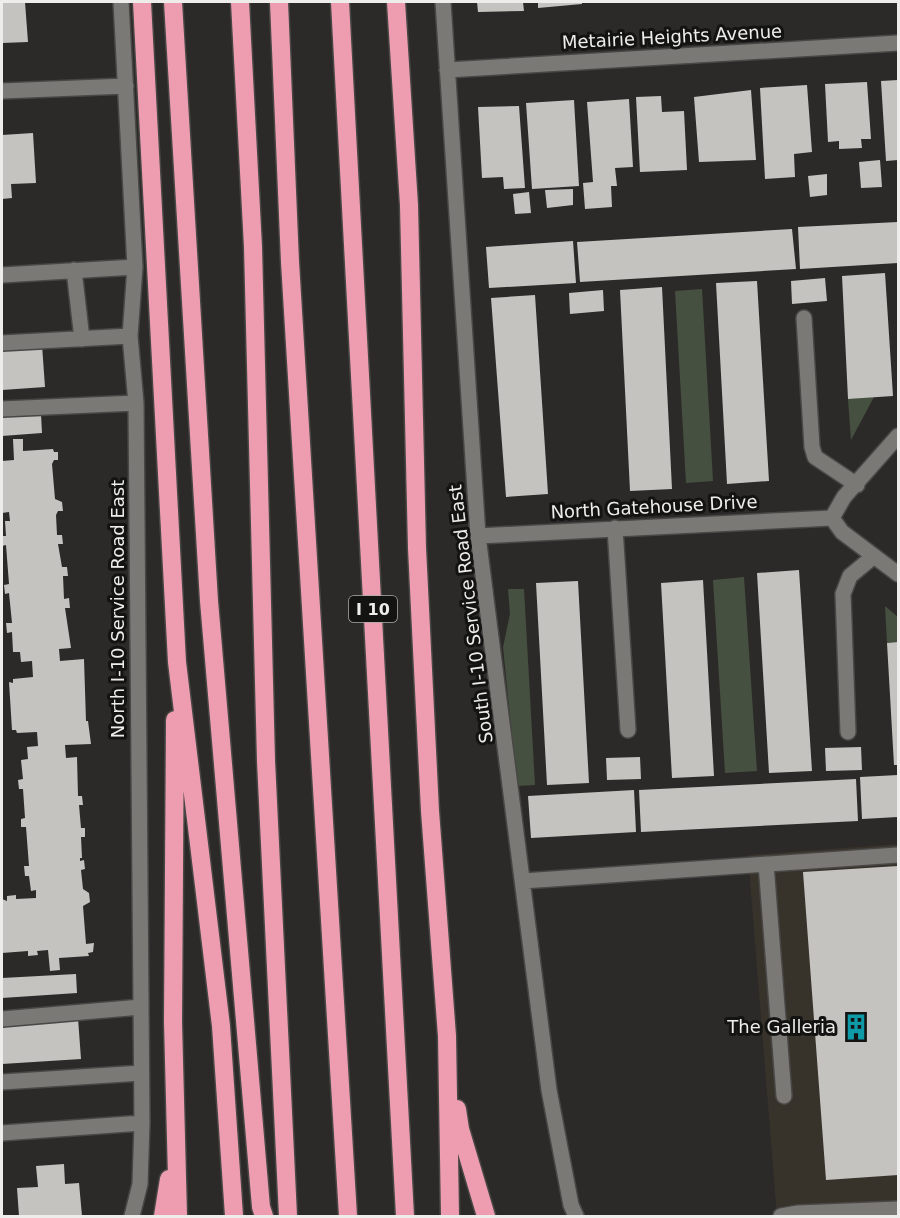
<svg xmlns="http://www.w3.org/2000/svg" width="900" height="1218" viewBox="0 0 900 1218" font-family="'DejaVu Sans',sans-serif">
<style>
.built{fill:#37332b}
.green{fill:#465040}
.building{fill:#c5c3c0}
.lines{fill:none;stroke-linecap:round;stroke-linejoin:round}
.minor-casing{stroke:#484745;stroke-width:18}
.highway-casing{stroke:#484745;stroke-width:21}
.minor{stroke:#7b7976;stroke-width:15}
.highway{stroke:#ee9db0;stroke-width:18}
.labels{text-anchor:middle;stroke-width:6;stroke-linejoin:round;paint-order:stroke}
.shield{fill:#131312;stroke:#acacaa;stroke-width:1.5}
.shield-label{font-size:16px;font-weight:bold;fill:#eeedeb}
.street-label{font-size:18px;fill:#eeedeb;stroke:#131312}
.poi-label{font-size:18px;fill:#eeedeb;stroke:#131312;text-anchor:end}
</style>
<rect width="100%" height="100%" fill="#2c2a28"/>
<path class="built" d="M898,844v372h-121l-29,-361z"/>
<path class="green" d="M702,289l11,192 -27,2 -11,-192z
M874,397l-23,43 -3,-41z
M744,577l13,194 -32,2 -12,-193z
M508,589h16l11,196 -18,1 -14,-139 7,-33z
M885,606l13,11v25l-11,1z"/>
<path class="building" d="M2,2h23l3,40 -26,1z
M477,2h46l1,9 -46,1z
M538,2h44v2l-44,4z
M898,80v80l-12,1 -5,-80z
M867,82l4,57h-10l1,9 -23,1v-8l-11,1 -3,-58z
M807,85l5,67 -18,2 1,23 -30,2 -5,-91z
M751,90l5,70 -57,2 -5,-65z
M661,96l1,16 22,-1 3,59 -47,2 -4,-75z
M629,99l4,68 -18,1 2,18h-6l1,21 -27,2 -2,-26 10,-1 -6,-80z
M574,100l5,86 -47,3 -6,-86z
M519,106l6,82 -21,1 -1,-12 -21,1 -4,-71z
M33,133l3,50 -25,1 1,14 -10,1v-64z
M880,160l2,27 -21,1 -2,-26z
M827,174v21l-17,2 -2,-21z
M573,189v16l-26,3 -2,-18z
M529,192l2,21 -16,1 -2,-20z
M898,222v41l-98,6 -2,-42z
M792,229l4,40 -216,13 -3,-40z
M573,241l3,42 -87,5 -3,-41z
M885,273l8,123 -45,3 -6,-123z
M825,278l2,23 -35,3 -1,-23z
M757,281l12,200 -42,3 -11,-201z
M662,287l10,202 -42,2 -10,-201z
M603,290l1,21 -34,3 -1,-21z
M535,295l13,199 -42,3 -15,-199z
M42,345l3,42 -43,3v-42z
M41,414l1,19 -40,3v-19z
M13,439h10v12l30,-2 1,3h4v8h-4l-2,4 3,35 7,3 1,9h-5l-2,4 1,20h5l1,9h-5l4,23h5l1,9h-5l1,23 5,-1 1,10h-5l6,40 -12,1 1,12 24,-2 2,62h2l3,23 -26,1 1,13 11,-1 1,39h4l1,9h-4l2,23h4v9h-4l1,21h-2v3l4,-1 1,9 -4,1 2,19 6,4 1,9 -7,4 3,38 8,-1 -1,9 -5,1 1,3 -30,2 1,12 -10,1 -2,-21 -11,1 1,4 -10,1v-5l-26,2v-54l5,2v-5l9,-1v4l20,-1v-8l-5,1 -2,-15h-4l-1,-10h5l-3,-39h-5v-8l4,-1 -2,-29h-4l-1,-9 5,-1 -2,-19 7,-1 -1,-12 11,-1 -1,-14 -20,1 -1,-3h-4l-3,-48 4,1v-4l20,-2 -1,-16 -11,1 -1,-10h-7l-1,-20 -5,1 -1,-10h6l-3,-30 -4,1 -1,-9 5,-1 -3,-39 -4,1v-10h4l-1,-15h5l-1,-9 -7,1v-52l12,-1z
M799,570l13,201 -43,2 -12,-200z
M703,580l11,196 -42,2 -11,-195z
M578,581l11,202 -42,2 -11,-202z
M898,642v123h-4l-7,-122z
M861,747l1,23 -36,1 -1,-23z
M640,757l1,22 -34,1 -1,-22z
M898,775v42l-36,2 -2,-42z
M856,779l2,42 -217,11 -2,-42z
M634,790l2,42 -105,6 -3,-42z
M898,866v309l-72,5 -23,-308z
M76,974l1,19 -75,5v-20z
M78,1018l3,41 -79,5v-41z
M64,1164l1,20 14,-1 3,33h-63l-2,-28 21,-1 -2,-21z"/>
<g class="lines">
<g class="minor-casing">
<path id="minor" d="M121,2l14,265 -5,69 6,67 6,720 -2,61 -8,32
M443,2l35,534 71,554 22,115 5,11
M447,70l451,-27
M2,91l124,-5
M74,270l8,69
M2,275l133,-8
M804,318l8,129 3,10 42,28
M2,343l128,-7
M2,409l134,-6
M832,518l12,-21 54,-61
M832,518l10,14 56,42
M615,528l13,202
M478,536l354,-18
M848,732l-5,-138 7,-18 24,-20
M766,864l18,232
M523,881l375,-26
M2,1019l139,-12
M2,1082l139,-9
M2,1133l140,-10
M781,1216l17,-3 100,-4"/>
</g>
<g class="highway-casing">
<path id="highway" d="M142,2l35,660 44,364 13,190
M173,2l36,599 52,606 3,9
M240,2l13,245 13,514 22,455
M279,2l11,260 58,954
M340,2l65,1214
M396,2l13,203 8,343 13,263 17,225 3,180
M175,720l-2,302 5,194
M457,1109l3,20 26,87
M163,1216l6,-37"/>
</g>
<use href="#minor" class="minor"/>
<use href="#highway" class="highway"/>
</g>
<defs>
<g id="building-bare" transform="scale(2.07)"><path d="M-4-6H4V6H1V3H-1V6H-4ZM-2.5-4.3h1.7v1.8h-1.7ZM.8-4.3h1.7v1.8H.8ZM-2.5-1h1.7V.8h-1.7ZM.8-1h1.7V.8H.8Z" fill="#0f9aa8" stroke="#131312" stroke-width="2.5" paint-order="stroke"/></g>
</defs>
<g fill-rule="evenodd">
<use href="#building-bare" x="856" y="1027"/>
</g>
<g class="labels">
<rect class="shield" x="349" y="596" width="48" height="26" rx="4.5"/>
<g class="shield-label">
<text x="373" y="615">I 10</text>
</g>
<g class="street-label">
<text transform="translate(672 37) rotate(-3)" y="6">Metairie Heights Avenue</text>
<text transform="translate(654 507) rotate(-3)" y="6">North Gatehouse Drive</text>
<text transform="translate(118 609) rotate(-90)" y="6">North I-10 Service Road East</text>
<text transform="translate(471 614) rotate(-97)" y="6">South I-10 Service Road East</text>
</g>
<g class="poi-label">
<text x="836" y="1033">The Galleria</text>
</g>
</g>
<rect width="900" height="1218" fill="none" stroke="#eeedeb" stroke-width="6"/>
</svg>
